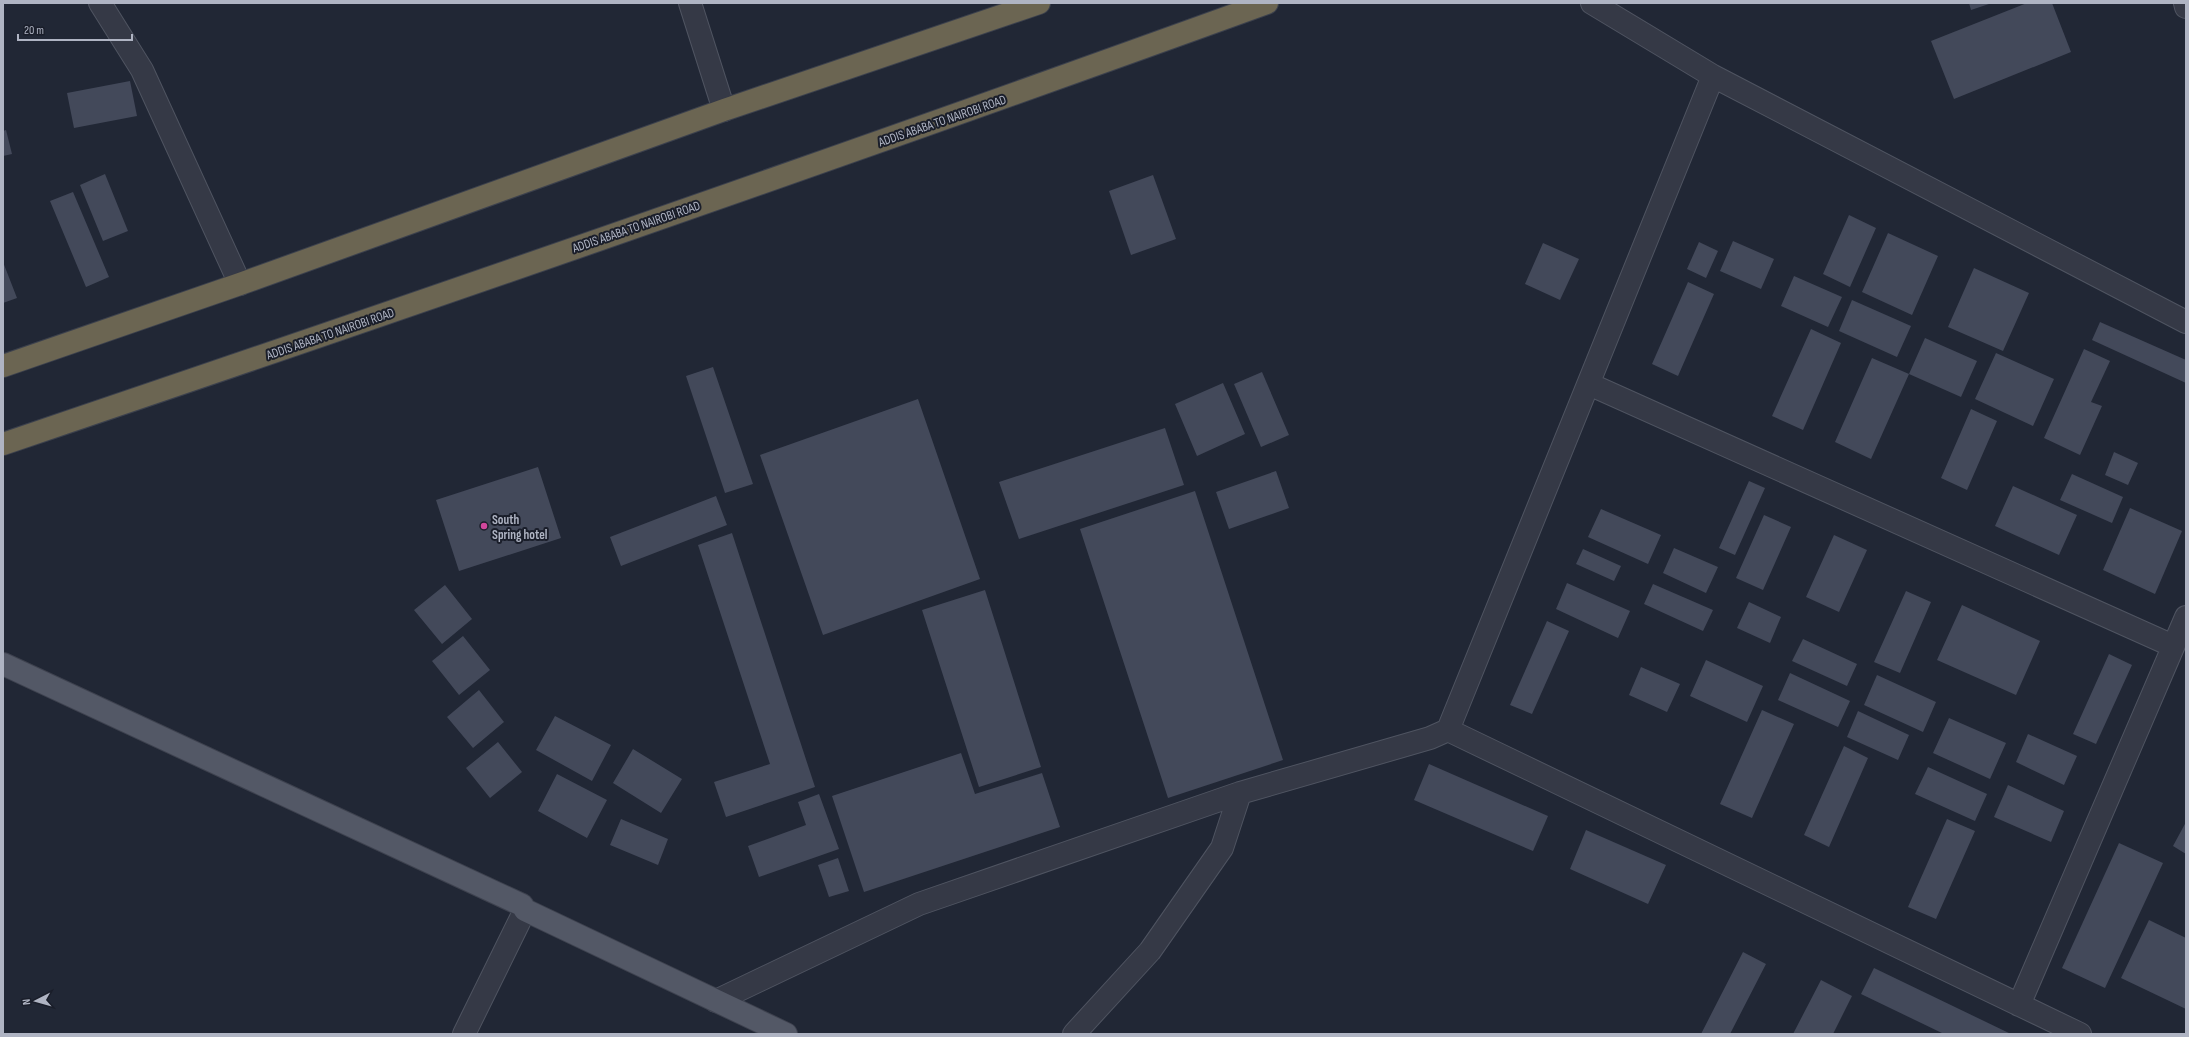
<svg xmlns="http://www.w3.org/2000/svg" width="2189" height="1037" viewBox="0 0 2189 1037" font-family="'Sofia Sans Condensed',sans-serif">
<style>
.building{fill:#43495a}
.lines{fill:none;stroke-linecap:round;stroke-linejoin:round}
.minor-casing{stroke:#4f5461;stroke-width:24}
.major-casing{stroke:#3e424f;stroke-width:24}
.highway-casing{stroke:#3c414d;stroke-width:24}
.minor{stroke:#353946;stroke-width:22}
.major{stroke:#535866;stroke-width:22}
.highway{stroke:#6b6552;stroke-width:22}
.hotel-dot{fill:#d1479c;stroke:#1a1e2a;stroke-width:1.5}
.labels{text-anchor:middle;stroke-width:4;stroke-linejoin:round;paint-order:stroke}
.street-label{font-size:13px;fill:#afb4c3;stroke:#1a1e2a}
.poi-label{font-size:13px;font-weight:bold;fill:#afb4c3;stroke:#1a1e2a;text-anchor:start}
</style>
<rect width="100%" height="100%" fill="#212735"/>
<path class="building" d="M1969,3h23l-21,7z
M2027,3h25l19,49 -117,47 -23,-58z
M130,81l7,35 -63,12 -7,-35z
M6,130l6,24 -9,2v-25z
M105,174l23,57 -25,10 -23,-56z
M1153,175l23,64 -45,16 -22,-64z
M73,192l36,85 -23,10 -36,-86z
M1849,215l27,13 -26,59 -27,-13z
M1888,233l50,23 -26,59 -50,-23z
M1733,241l41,18 -13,30 -41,-18z
M1699,242l19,9 -12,27 -19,-9z
M1543,243l36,16 -19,41 -35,-16z
M3,262l14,36 -14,5z
M1974,268l55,25 -26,58 -55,-24z
M1794,276l48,21 -14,30 -47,-21z
M1688,282l26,12 -36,82 -26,-12z
M1852,300l59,26 -14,31 -58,-26z
M2100,322l86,38v23l-94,-43z
M1811,329l30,14 -38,87 -31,-14z
M1925,338l52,23 -16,36 -52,-23 -38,85 -36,-17 37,-84 37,16z
M2084,349l26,12 -19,41 11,4 -22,49 -36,-17z
M1996,353l58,26 -21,47 -58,-27z
M713,367l40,117 -28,9 -39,-117z
M1262,372l27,63 -28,12 -27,-63z
M1223,383l22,51 -48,22 -22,-52z
M918,399l62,180 -157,56 -63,-180z
M1971,409l26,12 -30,69 -26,-12z
M1165,428l19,57 -165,54 -20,-57z
M2114,452l24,11 -10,22 -23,-10z
M538,467l23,71 -102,33 -23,-71z
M1276,471l13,37 -60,21 -13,-37z
M2072,474l51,23 -11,26 -52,-23z
M1749,481l16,7 -30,67 -16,-7z
M2013,486l64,29 -18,40 -64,-29z
M1195,491l88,269 -115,38 -88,-269z
M716,496l11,29 -106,41 -11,-29z
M2130,508l52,23 -27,63 -52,-24z
M1601,509l60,26 -13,29 -60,-27z
M1764,515l27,12 -28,63 -27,-12z
M732,533l83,254 -89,30 -12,-35 56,-18 -72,-219z
M1834,535l33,15 -28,62 -33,-15z
M1674,548l44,19 -12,26 -43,-20z
M1583,549l38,17 -7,15 -38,-17z
M1567,583l63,28 -12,27 -62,-29z
M1653,584l60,26 -10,21 -59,-27z
M445,585l27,34 -30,25 -28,-34z
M985,590l56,177 -62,20 -57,-177z
M1906,591l25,11 -31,71 -26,-11z
M1749,602l32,15 -11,26 -33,-15z
M1962,605l78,36 -24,54 -79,-35z
M1547,621l22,10 -37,83 -22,-9z
M463,636l27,34 -31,25 -27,-34z
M1803,639l54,25 -10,22 -55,-25z
M2109,654l23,11 -36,79 -23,-10z
M1706,660l57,26 -16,36 -57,-26z
M1641,667l39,17 -13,28 -38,-17z
M1790,673l60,28 -12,26 -60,-27z
M1877,675l59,27 -13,30 -59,-27z
M479,690l25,32 -31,26 -26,-31z
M1762,710l32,14 -42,94 -32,-14z
M1858,711l51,24 -11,25 -51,-23z
M555,716l56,29 -19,36 -56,-31z
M1949,718l57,25 -16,36 -57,-26z
M2028,734l49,22 -13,29 -48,-23z
M498,742l24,30 -32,26 -24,-30z
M1844,746l24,12 -39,89 -25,-12z
M633,749l49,30 -21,34 -48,-30z
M961,753l14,41 67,-21 18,54 -196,65 -32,-96z
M1429,764l119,52 -15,35 -119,-51z
M1928,767l59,27 -12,27 -60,-27z
M557,774l50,26 -20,38 -49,-27z
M2008,785l56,26 -13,31 -57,-25z
M819,794l20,55 -80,28 -11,-31 58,-21 -8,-23z
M621,819l47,20 -10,26 -48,-20z
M1947,819l28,12 -39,88 -28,-12z
M2186,822v32l-13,-8z
M1586,830l80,35 -18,39 -78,-35z
M2119,843l44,20 -58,125 -43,-20z
M838,858l11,33 -20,6 -11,-32z
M2149,920l37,18v71l-65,-31z
M1743,952l23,12 -36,70h-29z
M1874,968l137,66h-67l-83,-40z
M1821,980l31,16 -19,38h-40z"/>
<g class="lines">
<g class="minor-casing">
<path id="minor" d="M100,3l42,67 98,214
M690,3l34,107
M1592,3l121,73 473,246
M2185,3l1,4
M1589,384l584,262
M1448,730l632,304
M716,1001l203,-97 321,-111 190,-55 18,-8 265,-654
M2019,1005l167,-388
M464,1034l61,-124
M1074,1034l76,-83 72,-103 18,-55"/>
</g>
<g class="major-casing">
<path id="major" d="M3,664l519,241 3,5 261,124"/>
</g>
<g class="highway-casing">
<path id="highway" d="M3,366l237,-82 484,-174 315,-107
M3,444c423,-143 844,-289 1264,-441"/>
</g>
<use href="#minor" class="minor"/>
<use href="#major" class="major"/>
<use href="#highway" class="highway"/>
</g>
<circle class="hotel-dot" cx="484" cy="526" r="4"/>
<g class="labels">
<g class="street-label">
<text transform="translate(942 120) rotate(-19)" y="5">ADDIS ABABA TO NAIROBI ROAD</text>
<text transform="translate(636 226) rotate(-19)" y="5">ADDIS ABABA TO NAIROBI ROAD</text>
<text transform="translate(330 333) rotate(-19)" y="5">ADDIS ABABA TO NAIROBI ROAD</text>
</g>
<g class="poi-label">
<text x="492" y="524">South<tspan x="492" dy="15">Spring hotel</tspan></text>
</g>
</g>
<rect width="2189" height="1037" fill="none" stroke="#afb4c3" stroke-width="8"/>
<g transform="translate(36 1001) rotate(264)" stroke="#1a1e2a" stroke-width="3" paint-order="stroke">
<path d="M0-3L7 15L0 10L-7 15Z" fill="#afb4c3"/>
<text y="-6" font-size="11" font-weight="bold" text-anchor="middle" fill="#afb4c3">N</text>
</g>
<path d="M18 34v6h114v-6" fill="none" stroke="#afb4c3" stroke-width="2"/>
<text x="24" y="34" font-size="12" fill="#afb4c3" stroke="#1a1e2a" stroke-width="3" paint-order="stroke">20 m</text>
</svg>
